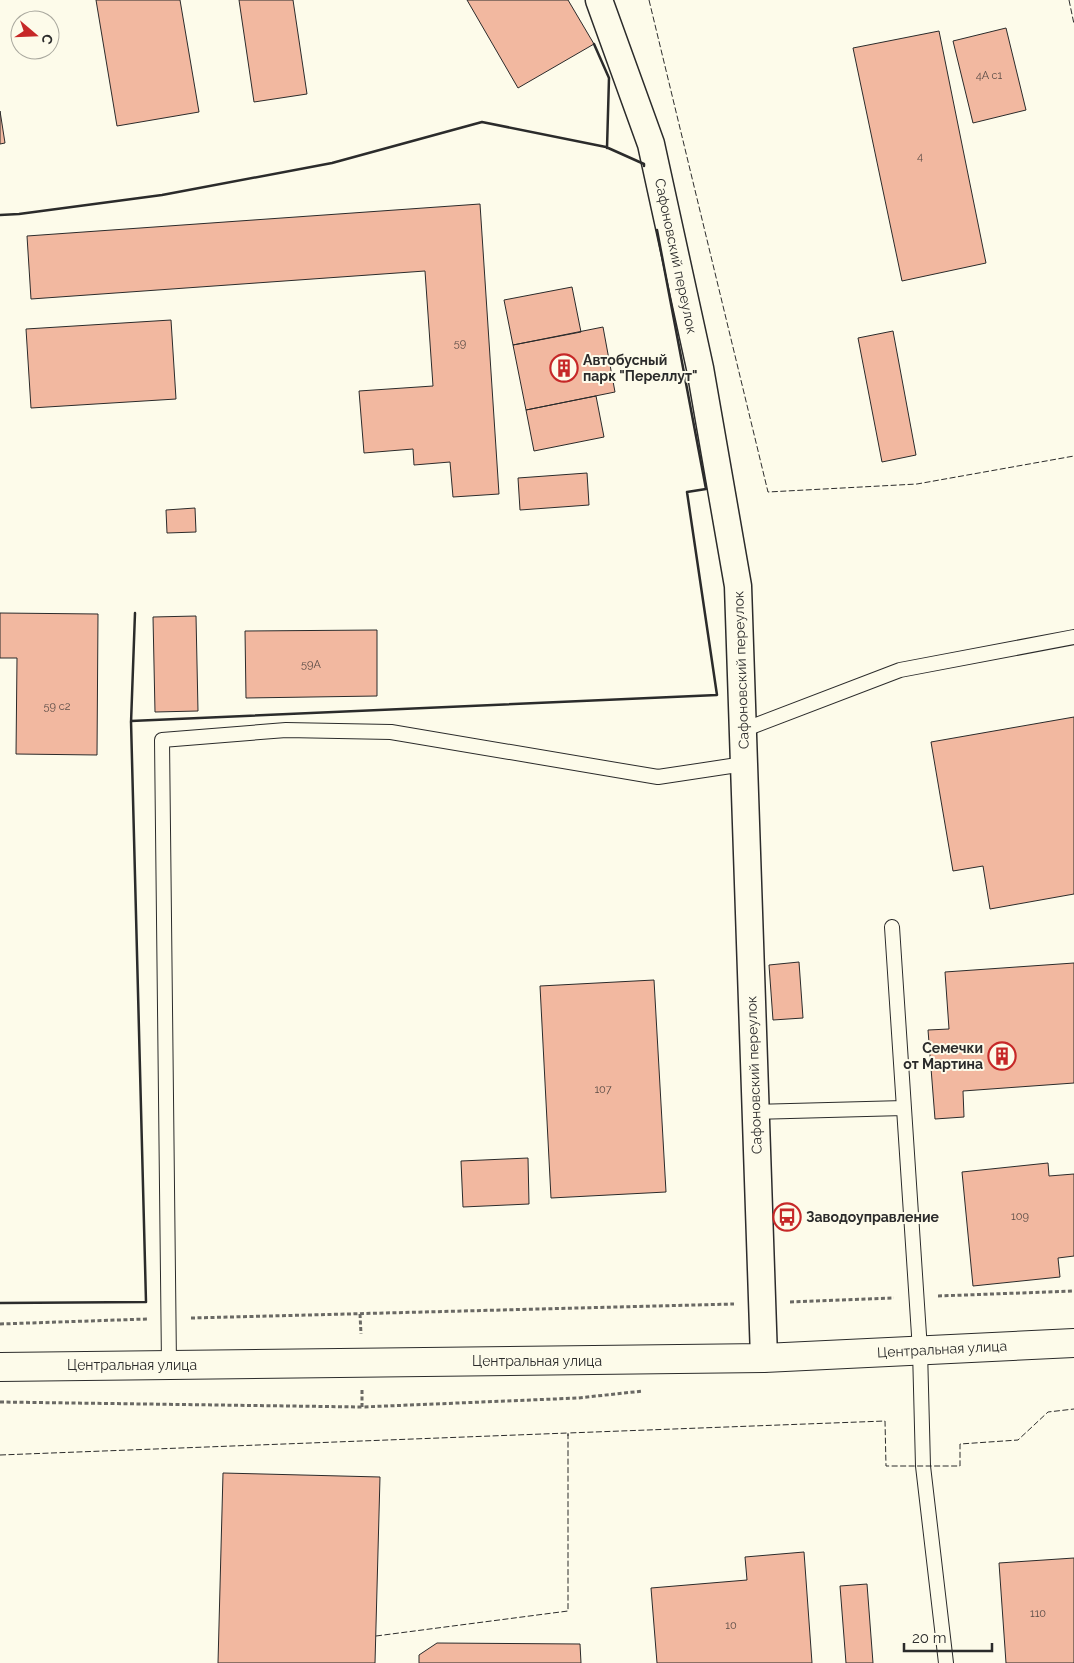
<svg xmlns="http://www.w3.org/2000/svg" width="1074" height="1663" viewBox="0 0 1074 1663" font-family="Raleway,sans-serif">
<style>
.building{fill:#f2b8a0;stroke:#2b2b2b}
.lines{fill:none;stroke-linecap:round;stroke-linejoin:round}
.service-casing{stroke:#2b2b2b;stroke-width:16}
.minor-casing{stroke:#2b2b2b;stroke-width:29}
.secondary-casing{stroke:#2b2b2b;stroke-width:30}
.path{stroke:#6a6964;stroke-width:3;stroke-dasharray:4 2.5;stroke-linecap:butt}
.service{stroke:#fdfbea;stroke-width:14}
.minor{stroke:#fdfbea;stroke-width:26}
.secondary{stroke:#fdfbea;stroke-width:28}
.fence{stroke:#2b2b2b;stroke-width:1;stroke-dasharray:6 2.5;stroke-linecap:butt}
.wall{stroke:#2b2b2b;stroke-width:2.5}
.labels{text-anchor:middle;stroke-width:4;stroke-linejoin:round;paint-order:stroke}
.number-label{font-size:11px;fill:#5d4e48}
.street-label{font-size:14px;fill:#2b2b2b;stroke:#fdfbea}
.poi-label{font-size:14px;font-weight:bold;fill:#2b2b2b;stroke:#fdfbea;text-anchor:start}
</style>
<rect width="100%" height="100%" fill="#fdfbea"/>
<path class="building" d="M96,0h84l19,112 -82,14z
M239,0h54l14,94 -53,8z
M467,0h101l26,44 -76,44z
M1006,28l20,82 -53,13 -20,-82z
M939,31l47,232 -84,18 -49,-233z
M0,111l5,32 -5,1z
M480,204l19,290 -46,3 -3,-35 -36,3 -1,-16 -49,4 -5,-62 74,-5 -8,-115 -394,28 -4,-63z
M572,287l9,45 -68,13 -9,-45z
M171,320l5,79 -145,9 -5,-79z
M603,327l12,65 -89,18 -13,-65z
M893,331l23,124 -34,7 -24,-124z
M596,396l8,41 -70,14 -8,-41z
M587,473l2,32 -69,5 -2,-32z
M195,508l1,24 -29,1 -1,-23z
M0,613l98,1 -1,141 -81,-1 1,-96h-17z
M196,616l2,95 -43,1 -2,-95z
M377,630v66l-131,2 -1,-67z
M1074,717v177l-84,15 -7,-43 -30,5 -22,-129z
M799,962l4,56 -30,2 -4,-55z
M1074,963v120l-111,8 1,26 -29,2 -7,-89 21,-1 -4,-57z
M654,980l12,212 -115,6 -11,-212z
M528,1158l1,46 -66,3 -2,-46z
M1048,1163l1,13 25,-2v82l-16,2 2,19 -87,9 -11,-114z
M223,1473l157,4 -5,186h-157z
M804,1552l8,111h-155l-6,-75 96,-8 -2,-23z
M1074,1558v105h-68l-7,-100z
M867,1584l6,79h-27l-6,-77z
M437,1643l143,1 1,19h-162v-8z"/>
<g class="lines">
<g class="service-casing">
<path id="service" d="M743,730l157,-60 174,-33
M892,927l28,423 3,116 23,197
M755,1112l149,-4
M169,1365l-7,-625 124,-10 105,2 267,45 86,-13"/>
</g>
<g class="minor-casing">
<path id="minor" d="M599,0l52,144 49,224 38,218 26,772"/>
</g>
<g class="secondary-casing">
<path id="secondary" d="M0,1367l764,-9 310,-15"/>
</g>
<path class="path" d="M938,1296l136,-5
M790,1302l104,-4
M360,1314l1,20
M191,1318l543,-14
M0,1324l147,-5
M362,1390v17l216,-9 65,-7
M0,1402l362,5"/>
<use href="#service" class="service"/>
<use href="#minor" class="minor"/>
<use href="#secondary" class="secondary"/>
<path class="fence" d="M649,0l119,492 149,-8 157,-28
M1069,0l5,24
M0,1455l568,-22v3
M376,1636l192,-25v-178l317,-12 1,45h74v-22l58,-4 30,-28 26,-3"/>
<path class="wall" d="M594,44l15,34 -2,70
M0,215l19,-1 143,-19 170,-32 150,-41 124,25 38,17v2
M131,723l4,-110
M0,1303l146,-1 -15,-581 586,-26 -30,-203 19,-3 -49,-259"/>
</g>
<defs>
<g id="building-ring" transform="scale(1.4375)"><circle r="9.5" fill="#fdfbea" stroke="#c62828" stroke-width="1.5"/><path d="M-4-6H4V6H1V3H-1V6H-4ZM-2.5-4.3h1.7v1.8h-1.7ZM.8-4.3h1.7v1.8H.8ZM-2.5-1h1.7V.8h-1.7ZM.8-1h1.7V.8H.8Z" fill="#c62828"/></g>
<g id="bus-ring" transform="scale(1.4375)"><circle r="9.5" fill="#fdfbea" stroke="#c62828" stroke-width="1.5"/><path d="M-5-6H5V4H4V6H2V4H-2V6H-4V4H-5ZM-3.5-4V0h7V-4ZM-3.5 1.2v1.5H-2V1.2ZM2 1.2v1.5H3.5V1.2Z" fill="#c62828"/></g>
</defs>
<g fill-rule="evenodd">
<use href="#building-ring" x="564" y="368"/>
<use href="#building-ring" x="1002" y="1056"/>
<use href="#bus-ring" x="787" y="1217"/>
</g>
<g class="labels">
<g class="number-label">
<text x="989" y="79">4А с1</text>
<text x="920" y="160">4</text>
<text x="460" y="347">59</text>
<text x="311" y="668">59А</text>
<text x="57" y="710">59 с2</text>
<text x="603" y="1093">107</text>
<text x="1020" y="1220">109</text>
<text x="1038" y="1617">110</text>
<text x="731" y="1629">10</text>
</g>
<g class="street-label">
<text transform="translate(676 256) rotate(78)" y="5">Сафоновский переулок</text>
<text transform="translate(741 670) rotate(-92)" y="5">Сафоновский переулок</text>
<text transform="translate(754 1075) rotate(-92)" y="5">Сафоновский переулок</text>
<text transform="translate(942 1349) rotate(-3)" y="5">Центральная улица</text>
<text x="537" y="1366">Центральная улица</text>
<text x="132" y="1370">Центральная улица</text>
</g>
<g class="poi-label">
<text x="583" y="365">Автобусный<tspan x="583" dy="16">парк "Переллут"</tspan></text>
<text x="983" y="1053" text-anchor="end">Семечки<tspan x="983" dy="16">от Мартина</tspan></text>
<text x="806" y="1222">Заводоуправление</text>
</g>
</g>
<g transform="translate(35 35) rotate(109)"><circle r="24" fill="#fdfbea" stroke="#a9a89e"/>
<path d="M0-4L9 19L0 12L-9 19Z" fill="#c62828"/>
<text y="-8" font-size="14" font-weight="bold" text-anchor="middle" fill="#2b2b2b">С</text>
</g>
<path d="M904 1643v8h88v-8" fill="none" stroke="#2b2b2b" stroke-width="2.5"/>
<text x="912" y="1643" font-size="15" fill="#2b2b2b" stroke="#fdfbea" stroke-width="4" paint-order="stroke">20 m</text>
</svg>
